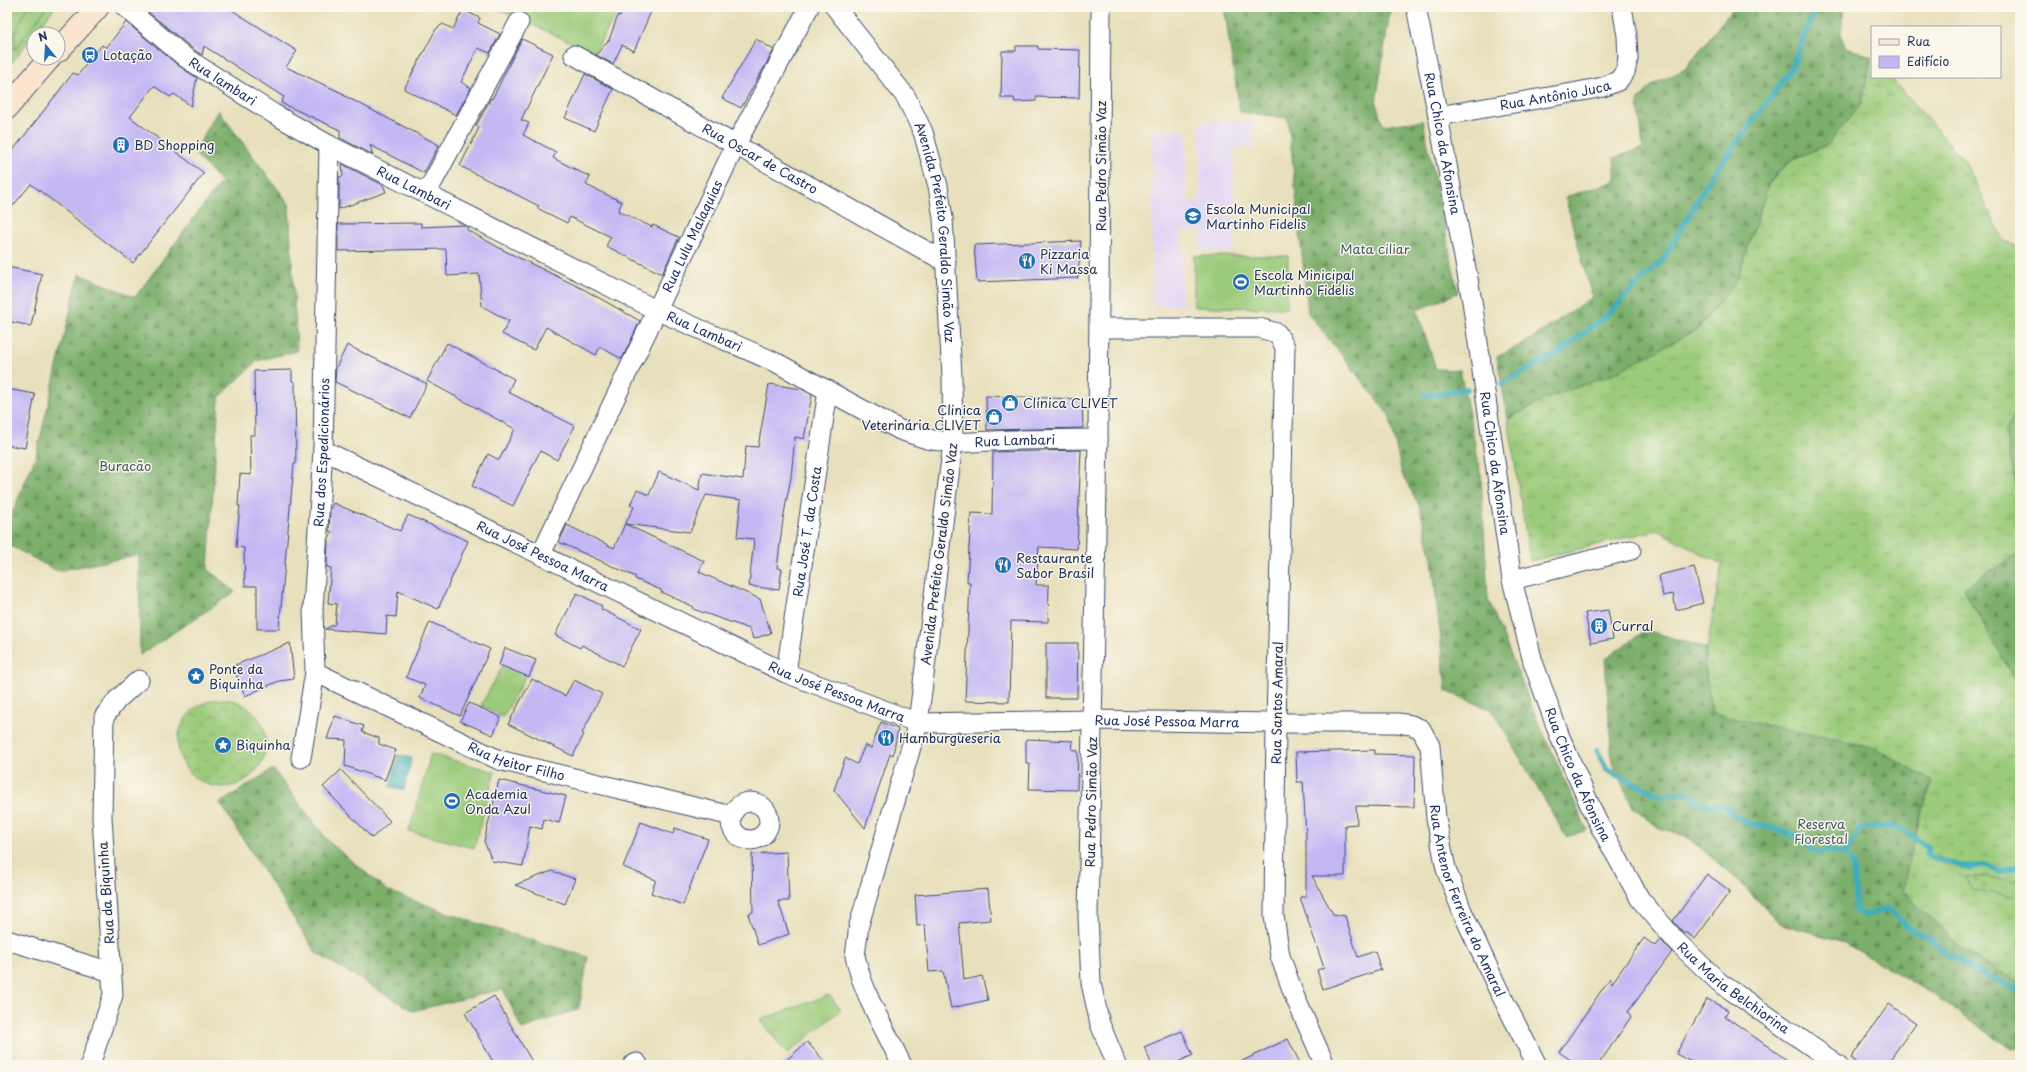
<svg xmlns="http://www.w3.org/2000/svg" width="2027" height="1072" viewBox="0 0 2027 1072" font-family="'Playpen Sans',sans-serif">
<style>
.built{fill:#e1d4f4}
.grass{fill:url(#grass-tufts);stroke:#5b7d6c}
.forest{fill:url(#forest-firs);stroke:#4c6f64}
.wetland{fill:url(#wetland-marsh);stroke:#5b7d6c}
.park{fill:url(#park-crowns);stroke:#5b7d6c}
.garden{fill:#9bcb7a;stroke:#5b7d6c}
.water{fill:url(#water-waves);stroke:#2c6e8a}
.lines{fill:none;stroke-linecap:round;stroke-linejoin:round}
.stream{stroke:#3cadb7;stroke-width:6}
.building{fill:#c4b7f4}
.minor-casing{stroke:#3a4a6c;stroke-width:21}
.secondary-casing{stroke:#3a4a6c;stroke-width:24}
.minor{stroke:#fff;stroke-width:19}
.secondary{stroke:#fbe5cf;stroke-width:22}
.labels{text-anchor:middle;stroke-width:3;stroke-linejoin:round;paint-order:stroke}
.poi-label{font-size:13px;fill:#1b2f5e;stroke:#fbf7ec;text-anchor:start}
.street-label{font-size:13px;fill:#1b2f5e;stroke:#fbf7ec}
.park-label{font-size:13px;fill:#415e66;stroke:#fbf7ec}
</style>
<defs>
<pattern id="grass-tufts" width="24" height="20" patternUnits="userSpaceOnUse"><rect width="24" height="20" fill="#9bcb7a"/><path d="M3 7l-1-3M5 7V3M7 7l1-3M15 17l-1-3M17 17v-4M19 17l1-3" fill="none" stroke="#7ea567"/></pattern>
<pattern id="forest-firs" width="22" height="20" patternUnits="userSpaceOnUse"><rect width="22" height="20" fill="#7caf6a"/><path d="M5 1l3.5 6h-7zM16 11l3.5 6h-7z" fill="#658f5a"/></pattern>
<pattern id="wetland-marsh" width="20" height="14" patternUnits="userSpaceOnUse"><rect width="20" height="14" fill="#9bcb7a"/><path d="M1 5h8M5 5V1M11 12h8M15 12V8" fill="none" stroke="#7ea567"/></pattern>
<pattern id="park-crowns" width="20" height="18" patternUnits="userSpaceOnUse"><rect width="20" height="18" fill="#9bcb7a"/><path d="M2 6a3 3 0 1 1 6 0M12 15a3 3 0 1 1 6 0" fill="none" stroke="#7ea567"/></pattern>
<pattern id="water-waves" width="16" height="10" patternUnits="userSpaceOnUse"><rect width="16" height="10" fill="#3cadb7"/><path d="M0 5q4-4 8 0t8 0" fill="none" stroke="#328d98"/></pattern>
</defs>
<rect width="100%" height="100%" fill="#fbf7ec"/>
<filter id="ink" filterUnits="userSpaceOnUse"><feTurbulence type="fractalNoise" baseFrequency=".025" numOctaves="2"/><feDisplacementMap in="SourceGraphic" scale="8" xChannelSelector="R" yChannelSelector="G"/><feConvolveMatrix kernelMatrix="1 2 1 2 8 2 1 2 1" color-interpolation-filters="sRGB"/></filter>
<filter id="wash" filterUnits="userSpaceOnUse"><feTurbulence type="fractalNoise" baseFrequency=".012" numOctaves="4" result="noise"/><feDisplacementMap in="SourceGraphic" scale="16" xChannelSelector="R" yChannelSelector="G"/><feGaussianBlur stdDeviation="0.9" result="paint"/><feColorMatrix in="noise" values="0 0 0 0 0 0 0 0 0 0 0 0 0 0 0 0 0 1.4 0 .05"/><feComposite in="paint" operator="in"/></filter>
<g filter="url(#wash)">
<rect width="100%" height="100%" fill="#e8e0bc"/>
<path class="built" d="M1253,121v27h-19v103h-33v-20h-19v75l-30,-1v-174l34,-1v71h14v-79z"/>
<path class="grass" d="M1871,56l1,21h18l74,83 39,80 17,8v157l-15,26 15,74v48l-57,35 57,100v296l-57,-34 -61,-60 20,-80 11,-28 -155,-53 -66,-15 -8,-50 18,-100 -65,-34 -127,31 -22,-142 38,-20 191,-119 32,-97 24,-24 34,-14 34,-42z"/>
<path class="forest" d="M1224,7h164l2,4 -14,92 7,22 40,-4 35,172 -41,17 19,59 24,1 21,104 7,125 45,111 54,120 -21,7 -74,-127 -46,-19 -14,-132 -13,-54 -17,-31 -13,-59 -81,-102 -20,-195 -48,-6z
M1734,7h110l-3,27 4,13 26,9 -9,47 -35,42 -34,14 -24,23 -32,98 -40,50 -82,43 -69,26 -38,20 -11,-62 34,-18 61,-42 -27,-100 51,-16 -2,-23 29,-10 -5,-47 15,-17 31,-14z
M218,110l71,94 8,147 -40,10 -38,37 -11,171 27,23 -95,63 -1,-100 -82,16 -50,-27v-19l29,-69 43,-182 56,23 86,-115 -27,-29z
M2020,405v100l-15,-74z
M2020,553v135l-57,-100z
M1646,630l60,18 -2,16 8,50 161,33 60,35 -11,28 -20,80 61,60 57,34v63l-9,2 -78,-55 -92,-53 -62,-18 -40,-42 -53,-45 -27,-8 -26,-21 -21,-44 -7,-104z
M273,769l56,73 59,49 85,31 115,35 -9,52 -57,20 -19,-40 -90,22 -97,-58 -96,-150z"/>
<path class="wetland" d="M2020,874v24l-48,-9 -7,-13 50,4z"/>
<path class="park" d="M7,7h48l-48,62z
M178 743a44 44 0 1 1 88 0a44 44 0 1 1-88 0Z"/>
<path class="garden" d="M27,7h20l-32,42 -1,-13z
M494,7h126l-26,46z
M1194,256h94l-1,52 -93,-1z
M505,662l22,12 -24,43 -22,-12z
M431,754l64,18 -21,76 -65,-17z
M829,995l12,15 -54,44 -27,-34z"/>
<path class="water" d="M398,755l14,3 -8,32 -14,-3z"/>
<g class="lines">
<path class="stream" d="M1502,384l56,-31 50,-39 57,-57 44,-77 81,-109 26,-64
M1424,396l43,-7
M1597,750l10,20 54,26 27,-4 14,13 24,1 6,8 19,11c12,-3 43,11 56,15l4,9 9,4 8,-3 17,4 16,-26 25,-2 13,2 30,20 -3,6 9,5 37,9 14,-3 12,7 22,-6
M1845,854l8,12 3,44 8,6 24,-7 25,22 20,8 14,15 15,8 14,10 44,19"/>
</g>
<g id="blocks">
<path class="building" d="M142,7h85l70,44 -11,16 58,27 -1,1 96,50 -15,28 -54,-28 3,10 -33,-17v-8l-59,-27 3,-6 -80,-51 -2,9 -9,-6z
M625,7h28l-19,44 -12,-6 -9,19 -17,-9 13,-15 9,-25 2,1z
M463,10l17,8 -2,5 22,11 -10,19 -12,-5 -17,34 10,6 -15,27 -52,-26 32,-60 7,-5 10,5z
M126,22l53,44 18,12 -6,28 -17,-12 -4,3 -16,-11 -24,31 74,56 -71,90 -102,-79 -24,29v-55l66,-85 5,2 24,-30 4,3z
M522,39l31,15 -32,66 8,3 -6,12 33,17 -3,6 37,19 -4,8 36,17 -4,9 34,16 1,-2 26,12 -17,37 -56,-28 5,-9 -41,-20 -3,6 -30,-15 2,-2 -79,-40 19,-38 -3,-2 15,-28 1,1z
M756,39l18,11 -33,58 -19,-10z
M1016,46h22v3l42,1 -1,48 -43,-1v4l-21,1 -1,-4h-13l1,-47h14z
M585,74l28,15 -19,42 -29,-13z
M342,164l41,21 3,7 -47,17v-32l4,-1z
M421,223v4l42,-2 4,2v3l38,21 80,39 55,31 -18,38 -22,-12 -4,8 -50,-28 -12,23 -32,-16 7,-13 -27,-15 -3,-32 -32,2 -1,-27 -108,2v-27z
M1081,241l-3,37 -101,4 -3,-37z
M7,267l35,7 -11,52 -24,-5z
M447,343l67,36 -6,13 67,34 -18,34 -17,-9 -27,55 -41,-20 16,-32 11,6 16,-31 -88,-48z
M347,345l80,39 -17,34 -75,-36 1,-14z
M292,370v11l3,1 1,82h-2l-15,165h-22v-43h-12l-1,-38 -8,-1 4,-41h-2l2,-32 11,1 -1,-40h5l-1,-64z
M769,384l33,5 10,6 -8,44 -9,-2 -4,40 -8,42 -6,49 5,1 -3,21 -30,-4 5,-47 -17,-2 4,-37 -35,-5 -16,37 -65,-8 9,-17 -4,-2 7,-15 12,5 10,-23 40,18 3,-17 41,6 3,-33 12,1z
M7,389l28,5 -10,54 -18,-3z
M986,396l96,3 1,29 -96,2z
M1081,450l-4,99 -38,-2 -3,38h13l-1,37 -37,-1 -2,81 -44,-1 5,-119h-3l4,-69 21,1 1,-62z
M333,503l67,28 8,-16 60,26 -30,68 -40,-18 -2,26 -9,-1 -1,18 -61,-5 10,-5 2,-20 -9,-1 3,-35 -4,-1 1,-27 4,-8 -3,-1 1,-21z
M625,524l79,37 -5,11 61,27 11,34 -18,6 -3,-10 -57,-20 1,-2 -33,-15v-2l-26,-11 1,-2 -77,-35 8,-17 47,23z
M1694,567l9,36 -27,7 -3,-16 -10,2 -4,-21z
M577,593l25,13 -1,3 40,20 -19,37 -40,-21 -2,3 -25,-13z
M1608,610l5,29 -22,4 -6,-30z
M430,622l60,27 -30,67 -40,-18 5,-13 -19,-8z
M290,643l4,36 -15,2 -34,15 -12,-30z
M1046,643h32l-1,55h-31z
M505,648l31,12 -7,17 -30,-12z
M532,679l33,17 9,-16 28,14 -20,39 2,1 -11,22 -65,-32z
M469,703l32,14 -8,18 -33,-14z
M335,716l29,10 -2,6 17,6v6l17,6 -11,30 -40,-14 1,-26 -19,-1z
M881,722l17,7 -5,26 -3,-1 -25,74 -31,-38 11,-32 12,6 8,-19 6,3z
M1026,739l47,2 -1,8 6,2 -1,39 -48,-1 1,-25h-4z
M1375,750v4l40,1 -1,52 -58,-1 1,18 -12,1v51h-33l21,38 12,2 13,41 17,-6 6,19 -58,19 -6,-19 7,-2 -24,-71h6v-61l-3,-54h-6l-1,-30z
M341,770l49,51 -18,17 -49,-51z
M499,780l67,16 -7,27 -15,-4 -2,10 -12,-3 -7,40 -31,-5 -8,-20z
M641,822l32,12 2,-6 33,11 -25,66 -32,-12 5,-13 -33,-13z
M787,852l2,49h-11l11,33 -31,11 -10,-31 5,-2 -1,-58z
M552,871l23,8 -10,25 -50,-19z
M1707,874l23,17 -35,48 -9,-7 -1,2 -12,-13z
M988,889l3,31 -32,3 5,57 18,-4 6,24 -37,8 -8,-37 -14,1 -4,-47 -8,1 -2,-31z
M1644,938l11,8 5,-7 12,13 -44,60 3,5 -33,48h-20l-19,-13 51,-74 2,5z
M494,996l40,69h-39l-30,-52z
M1707,999l21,11 -3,6 69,49h-97l-21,-11z
M1889,1004l27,19 -30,42h-26l-9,-7z
M1182,1031l11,24 -22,10h-19l-8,-18z
M1288,1039l13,26h-67z
M807,1042l21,23h-47z"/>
</g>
</g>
<g filter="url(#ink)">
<use href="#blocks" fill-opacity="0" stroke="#3a4a6c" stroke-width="1"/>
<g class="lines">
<g class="minor-casing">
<g id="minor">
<path id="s1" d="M125,7l61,51 88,56 55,31 327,165 121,53 123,67 27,9 26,4 59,-3 86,-1"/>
<path id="s2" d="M835,7l71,90 17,35 15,54 5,32 9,158 1,67 -35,280 -59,202 -4,31 6,22 9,23 32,64"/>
<path d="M1101,7l-3,432 -10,477 3,67 9,41 17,41"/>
<path id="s3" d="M1416,7l22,109 34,185 40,279 21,82 27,75 36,82 44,80 37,43 42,40 119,83"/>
<path id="s4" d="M574,55l372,207"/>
<path id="s5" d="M1438,116l134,-23 31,-6 15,-6 7,-9 3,-13 -1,-23 -5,-29"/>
<path d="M426,194l93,-172"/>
<path d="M1100,328h159l18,5 8,14 -9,376 -2,193 6,40 14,39 31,70"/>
<path id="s6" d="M323,450l463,223 132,50 174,-3 184,3h122l13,2 10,4 9,17 6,72 10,51 16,42 36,78 39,76"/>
<path id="s7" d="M541,554l195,-410 73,-137"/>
<path d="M1512,580l119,-30"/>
<path id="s8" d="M315,672l184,88 233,56"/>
<path id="s9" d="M786,673l42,-283"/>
<path id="s10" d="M301,758l14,-86 -2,-63 10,-159 6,-305"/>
<circle cx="750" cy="821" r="19"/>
<path d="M7,940l104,32"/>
<path d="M90,1065l23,-70 -11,-178 2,-100 13,-17 22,-20"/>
<path d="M633,1065l4,-2 1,2"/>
</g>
</g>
<g class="secondary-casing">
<path id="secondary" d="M58,51l40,-44
M7,108l42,-49"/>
</g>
<use href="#minor" class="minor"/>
<use href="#secondary" class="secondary"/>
</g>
</g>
<defs>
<g id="bus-disc" transform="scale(0.9)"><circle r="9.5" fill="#1f6fb2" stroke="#fbf7ec"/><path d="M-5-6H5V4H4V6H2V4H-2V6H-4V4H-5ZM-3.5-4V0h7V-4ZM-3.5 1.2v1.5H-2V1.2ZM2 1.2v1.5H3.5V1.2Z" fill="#fff"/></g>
<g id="building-disc" transform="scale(0.9)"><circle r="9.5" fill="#1f6fb2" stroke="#fbf7ec"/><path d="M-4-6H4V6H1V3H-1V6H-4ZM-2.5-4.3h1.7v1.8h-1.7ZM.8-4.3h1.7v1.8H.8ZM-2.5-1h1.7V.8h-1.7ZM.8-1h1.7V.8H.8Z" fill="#fff"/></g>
<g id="school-disc" transform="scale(0.9)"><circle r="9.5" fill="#1f6fb2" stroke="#fbf7ec"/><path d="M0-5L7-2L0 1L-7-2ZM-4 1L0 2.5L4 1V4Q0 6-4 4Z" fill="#fff"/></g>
<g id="restaurant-disc" transform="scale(0.9)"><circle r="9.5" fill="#1f6fb2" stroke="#fbf7ec"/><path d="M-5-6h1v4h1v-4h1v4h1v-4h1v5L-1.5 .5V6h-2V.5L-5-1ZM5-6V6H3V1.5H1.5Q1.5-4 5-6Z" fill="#fff"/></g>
<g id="stadium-disc" transform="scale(0.9)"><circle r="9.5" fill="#1f6fb2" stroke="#fbf7ec"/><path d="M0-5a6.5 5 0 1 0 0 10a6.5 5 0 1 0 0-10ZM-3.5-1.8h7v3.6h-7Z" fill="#fff"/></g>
<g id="shop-disc" transform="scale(0.9)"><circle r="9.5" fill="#1f6fb2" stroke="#fbf7ec"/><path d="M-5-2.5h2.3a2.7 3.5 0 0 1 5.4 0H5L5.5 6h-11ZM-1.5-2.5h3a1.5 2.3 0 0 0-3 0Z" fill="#fff"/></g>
<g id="sight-disc" transform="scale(0.9)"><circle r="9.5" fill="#1f6fb2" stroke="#fbf7ec"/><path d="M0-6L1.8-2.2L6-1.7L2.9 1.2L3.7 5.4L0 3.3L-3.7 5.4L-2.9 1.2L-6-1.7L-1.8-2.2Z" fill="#fff"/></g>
</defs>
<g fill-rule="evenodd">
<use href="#bus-disc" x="90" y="55"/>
<use href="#building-disc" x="121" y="145"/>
<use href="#school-disc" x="1193" y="216"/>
<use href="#restaurant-disc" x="1027" y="261"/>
<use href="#stadium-disc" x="1241" y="282"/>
<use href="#shop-disc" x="1010" y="403"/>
<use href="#shop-disc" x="994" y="417"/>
<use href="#restaurant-disc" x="1003" y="565"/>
<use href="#building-disc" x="1599" y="626"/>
<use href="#sight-disc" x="196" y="676"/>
<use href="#restaurant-disc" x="886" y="738"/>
<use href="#sight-disc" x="223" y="745"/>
<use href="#stadium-disc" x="452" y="801"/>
</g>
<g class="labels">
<g class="poi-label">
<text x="103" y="60">Lotação</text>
<text x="134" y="150">BD Shopping</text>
<text x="1206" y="214">Escola Municipal<tspan x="1206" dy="15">Martinho Fidelis</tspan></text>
<text x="1040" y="259">Pizzaria<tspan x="1040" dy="15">Ki Massa</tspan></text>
<text x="1254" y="280">Escola Minicipal<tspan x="1254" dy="15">Martinho Fidelis</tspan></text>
<text x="1023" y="408">Clínica CLIVET</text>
<text x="981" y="415" text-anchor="end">Clinica<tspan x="981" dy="15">Veterinária CLIVET</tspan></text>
<text x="1016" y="563">Restaurante<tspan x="1016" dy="15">Sabor Brasil</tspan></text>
<text x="1612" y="631">Curral</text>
<text x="209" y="674">Ponte da<tspan x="209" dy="15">Biquinha</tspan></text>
<text x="899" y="743">Hamburgueseria</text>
<text x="236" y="750">Biquinha</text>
<text x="465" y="799">Academia<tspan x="465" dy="15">Onda Azul</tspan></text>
</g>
<g class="street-label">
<text dy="5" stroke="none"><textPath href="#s1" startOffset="123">Rua lambari</textPath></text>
<text dy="5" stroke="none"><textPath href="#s5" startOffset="119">Rua Antônio Juca</textPath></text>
<text dy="5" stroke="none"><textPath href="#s3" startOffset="139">Rua Chico da Afonsina</textPath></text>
<text dy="5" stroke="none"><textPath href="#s4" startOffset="213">Rua Oscar de Castro</textPath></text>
<text transform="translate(1101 166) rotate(-90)" y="5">Rua Pedro Simão Vaz</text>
<text dy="5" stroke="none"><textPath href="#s1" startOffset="342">Rua Lambari</textPath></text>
<text dy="5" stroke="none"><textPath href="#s2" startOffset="255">Avenida Prefeito Geraldo Simão Vaz</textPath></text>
<text dy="5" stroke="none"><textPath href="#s7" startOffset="352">Rua Lulu Malaquias</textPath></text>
<text dy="5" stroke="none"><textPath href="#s1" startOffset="666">Rua Lambari</textPath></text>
<text dy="5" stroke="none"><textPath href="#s1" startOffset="1002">Rua Lambari</textPath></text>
<text dy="5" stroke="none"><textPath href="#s10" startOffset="307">Rua dos Espedicionários</textPath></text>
<text dy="5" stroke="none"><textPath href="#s3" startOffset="463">Rua Chico da Afonsina</textPath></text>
<text dy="5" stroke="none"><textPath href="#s9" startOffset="143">Rua José T. da Costa</textPath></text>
<text transform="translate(939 554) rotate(-83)" y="5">Avenida Prefeito Geraldo Simão Vaz</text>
<text dy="5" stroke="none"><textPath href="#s6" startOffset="244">Rua José Pessoa Marra</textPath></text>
<text dy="5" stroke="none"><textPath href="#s6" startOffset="568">Rua José Pessoa Marra</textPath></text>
<text transform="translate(1277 703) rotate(-89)" y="5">Rua Santos Amaral</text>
<text dy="5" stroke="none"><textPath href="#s6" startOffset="904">Rua José Pessoa Marra</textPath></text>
<text dy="5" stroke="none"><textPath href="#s8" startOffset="221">Rua Heitor Filho</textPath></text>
<text dy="5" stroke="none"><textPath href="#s3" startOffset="787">Rua Chico da Afonsina</textPath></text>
<text transform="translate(1091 802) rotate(-89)" y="5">Rua Pedro Simão Vaz</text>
<text transform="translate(106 893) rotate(-94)" y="5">Rua da Biquinha</text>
<text dy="5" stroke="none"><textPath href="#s6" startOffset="1339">Rua Antenor Ferreira do Amaral</textPath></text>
<text dy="5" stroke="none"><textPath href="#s3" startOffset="1056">Rua Maria Belchiorina</textPath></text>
</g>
<g class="park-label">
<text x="1375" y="254">Mata ciliar</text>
<text x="125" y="471">Buracão</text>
<text x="1821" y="829">Reserva<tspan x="1821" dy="15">Florestal</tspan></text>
</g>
</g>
<rect width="2027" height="1072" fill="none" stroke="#fbf7ec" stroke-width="24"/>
<rect x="1871" y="26" width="130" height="52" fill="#fbf7ec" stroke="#a1a7b3"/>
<rect x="1879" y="39" width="20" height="6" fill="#fbe5cf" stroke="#a1a7b3"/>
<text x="1907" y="46" font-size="12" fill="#1b2f5e">Rua</text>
<rect x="1879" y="56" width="20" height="12" fill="#c4b7f4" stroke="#a1a7b3"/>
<text x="1907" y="66" font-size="12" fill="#1b2f5e">Edifício</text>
<g transform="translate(46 46) rotate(342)"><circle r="19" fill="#fbf7ec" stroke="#a1a7b3"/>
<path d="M0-3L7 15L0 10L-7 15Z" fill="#1f6fb2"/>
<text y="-6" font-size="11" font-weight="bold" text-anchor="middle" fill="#1b2f5e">N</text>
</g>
</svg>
